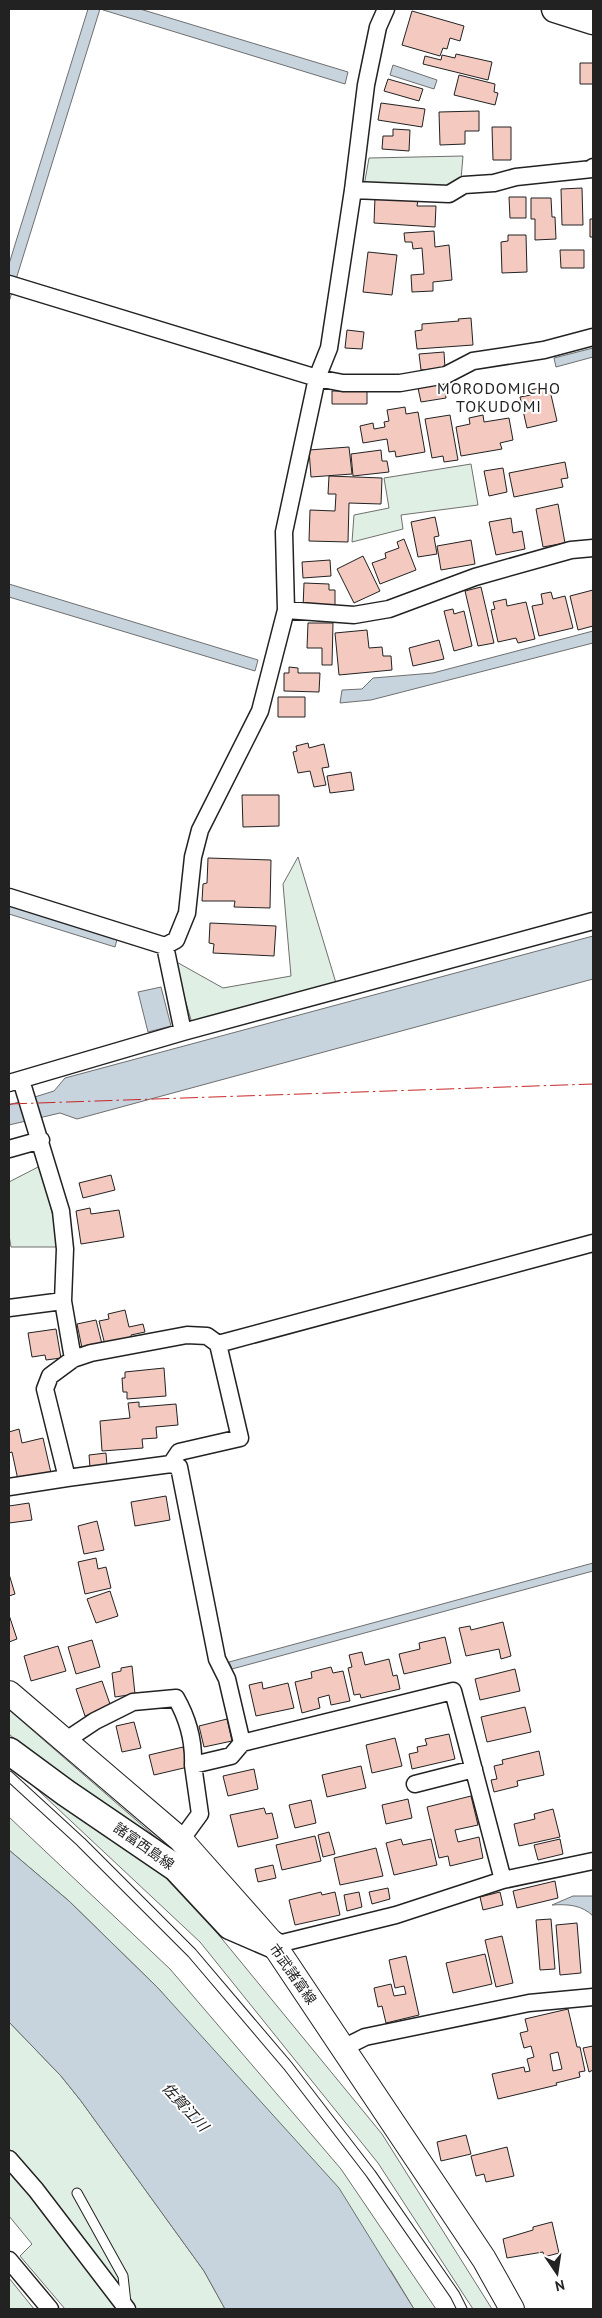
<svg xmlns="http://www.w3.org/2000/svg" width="602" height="2318" viewBox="0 0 602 2318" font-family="'PT Sans','Noto Sans JP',sans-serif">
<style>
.green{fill:#e0efe3;stroke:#6f6f6f}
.water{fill:#c7d3dd;stroke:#6f6f6f}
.building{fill:#f3c9c0;stroke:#222;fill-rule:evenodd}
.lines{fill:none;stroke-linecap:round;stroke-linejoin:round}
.service-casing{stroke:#222;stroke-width:11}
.minor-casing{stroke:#222;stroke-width:19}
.secondary-casing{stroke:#222;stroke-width:26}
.primary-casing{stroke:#222;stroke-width:29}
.service{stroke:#fff;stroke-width:9}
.minor{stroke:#fff;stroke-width:16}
.secondary{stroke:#fff;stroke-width:24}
.primary{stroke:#fff;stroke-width:26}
.power{stroke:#c62828;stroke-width:1;stroke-dasharray:18 4 2.5 4;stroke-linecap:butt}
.labels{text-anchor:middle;stroke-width:4;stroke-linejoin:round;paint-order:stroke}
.street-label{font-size:14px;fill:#222;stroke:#fff}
.water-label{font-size:15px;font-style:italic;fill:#222;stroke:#fff}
.quarter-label{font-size:16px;letter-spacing:1px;fill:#222;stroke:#fff}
</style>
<rect width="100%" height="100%" fill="#fff"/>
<path class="green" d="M463,156l-2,23 -14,9 -83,-2 5,-28z
M471,464l7,41 -77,10 2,14 -51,13 2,-27 35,-7 -5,-30z
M298,857l38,126 -144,40 -19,-63 50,28 68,-12 -8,-92z
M40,1166l21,81h-50l-2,-12v-53z
M9,1710l157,136 -124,-83 -33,-29z
M9,1763l168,121 205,250 110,175h-19l-95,-146 -178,-221z
M9,1817l161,152 171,200 95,140h-22l-23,-38 -233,-283 -89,-87 -60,-51z
M9,2022l52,54 20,25 123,170 21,38h-160l-45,-53 12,-12 -23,-28z
M9,2278l25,31h-25z"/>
<path class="water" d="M88,9h52l208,63 -3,12 -245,-75 -91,293v-38z
M393,65l44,15 -3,9 -44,-14z
M593,348v9l-37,10 -2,-9z
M9,584l249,76 -3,11 -246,-74z
M593,631v12l-222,57 -31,3 2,-13 20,-1 11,-11 60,-5z
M9,902l109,34 -3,11 -106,-33z
M593,936v43l-516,140 -17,-6 -51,12v-20l45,-14 11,-13z
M161,987l10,39 -23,6 -10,-40z
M593,1563v8l-361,98 -3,-7z
M9,1850l60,51 89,87 181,200 75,121h-189l-21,-38 -123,-170 -20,-25 -52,-54z
M573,1896h20v20c-11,-11 -25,-12 -41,-11z"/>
<path class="building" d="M412,11l52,15 -4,15 -10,-3 -3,11 -4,-1 -3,8 -38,-11z
M456,54l36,8 -4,18 -65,-16 2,-8 16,4 1,-5 13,3z
M580,63h13v21h-13z
M459,75l36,9 -1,8 4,1 -3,12 -41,-10z
M388,79l35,10 -4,12 -35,-10z
M381,103l44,6 -3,18 -44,-7z
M479,111v20h-14v13l-25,1 -1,-33z
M492,127h19v33h-18z
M393,129l17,1 -1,21 -27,-2 1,-13h10z
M582,188l1,37h-21l-1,-36z
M375,197l43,3 -1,6h19l-1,21 -61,-4z
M509,197h17v21h-16z
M531,198h20l1,19h3l1,22 -21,1v-21h-4z
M590,219h3v18h-3z
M434,231l1,16 14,-2 3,35 -19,2v9l-21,1 -1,-17 13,-1 -2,-26 -9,1 -1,-7h-7l-1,-9z
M508,235h18l1,37 -25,1 -1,-31 7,-1z
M560,250h24v18h-23z
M368,252l29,3 -5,40 -29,-3z
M471,318l2,27 -56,4 -2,-18 7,-1v-6l37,-3 -1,-2z
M347,330l17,2 -2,17 -17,-1z
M444,352l1,16 -24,2 -2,-16z
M444,383l2,15 -25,4 -3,-14z
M549,386l8,35 -30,7 -7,-31 11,-2 -1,-5z
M332,391h35v13h-35z
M405,407l1,7 12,-2 7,40 -29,5 -1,-6 -6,1 -2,-13 -24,4 -3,-17 13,-3 1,6 11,-2 -1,-5 5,-1 -2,-11z
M450,415l8,45 -14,2 -1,-6 -11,2 -7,-39z
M483,415l1,7 25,-4 4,22 -13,3 2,6 -41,7 -5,-29 14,-3 -1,-6z
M349,447l3,27 -41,3 -2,-27z
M381,450l1,11h5l2,11 -36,4 -2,-22z
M565,462l3,16 -7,1 2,8 -49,10 -5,-24z
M503,468l4,24 -18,4 -5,-25z
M329,476l53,2 -1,26 -32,-1 -1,39 -39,-1 1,-31 25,1 1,-17h-8z
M558,504l7,39 -22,4 -7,-38z
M435,517l4,19 -5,1 3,17 -19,3 -7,-35z
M511,518l2,15 9,-2 3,18 -29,6 -7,-33z
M404,539l12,31 -36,14 -8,-21 14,-5 -1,-5 14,-5 -2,-6z
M471,540l4,24 -34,6 -4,-24z
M363,556l17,35 -26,12 -17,-34z
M330,560l1,16 -28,2 -1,-16z
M304,583l25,1v6h6v19l-32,-1z
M481,587l13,56 -16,3 -13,-55z
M593,590v36l-15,4 -8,-34z
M551,592l2,7 12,-3 8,32 -34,8 -7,-30 11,-2 -2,-10z
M506,599l1,7 19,-4 9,37 -17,4 -2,-5 -18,4 -7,-32 4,-1 -2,-7z
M453,609l1,5 10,-3 8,35 -18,5 -10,-40z
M308,623h25l-1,42h-10v-17h-15z
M367,630l2,18 13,-1 1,9h8l1,14 -53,5 -4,-42z
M439,640l5,19 -31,7 -4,-18z
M289,667l9,1v5h22l-1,19 -35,-1v-18h5z
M278,697h27v20h-27z
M308,743l1,5 15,-4 5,23 -7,1 4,17 -12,2 -4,-16 -12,2 -5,-21 4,-1 -1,-5z
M351,772l3,18 -24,3 -3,-17z
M242,795h37v31l-36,1z
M208,858l63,2 -1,48 -36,-1 1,-6h-33l1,-17 4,-1z
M210,923l66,3 -2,30 -61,-3 1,-9 -5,-1z
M111,1175l4,15 -32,8 -4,-15z
M90,1208l1,6 28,-4 5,27 -43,7 -5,-33z
M125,1310l4,17 14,-3 2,8 -14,3 1,4 -27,6 -6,-24 10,-2 -1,-5z
M96,1320l6,24 -20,4 -5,-24z
M56,1329l5,29 -15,2 -1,-5 -13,2 -4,-24z
M164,1368l2,28 -39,3v-7h-4l-1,-14h3v-6z
M139,1402v5l37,-3 2,21 -22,2 1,11 -15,1 1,9 -41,3 -2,-30 30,-3 -2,-15z
M19,1429l3,14 21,-5 8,35 -33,7 -6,-28 -3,1v-21z
M106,1453l1,13 -17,1 -1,-12z
M166,1496l4,24 -35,6 -4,-24z
M29,1503l3,17 -23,3v-17z
M97,1521l7,29 -20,4 -6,-28z
M96,1558l2,11 8,-2 5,21 -26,6 -7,-32z
M9,1574l6,20 -6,2z
M110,1591l8,25 -22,7 -9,-24z
M9,1615l8,24 -8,3z
M503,1622l8,34 -10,3 -2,-10 -33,7 -7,-28 11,-2 1,4z
M445,1637l6,26 -47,11 -5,-20 21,-5 -1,-6z
M92,1640l8,27 -24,7 -8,-27z
M58,1646l8,25 -35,10 -7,-25z
M362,1652l3,13 24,-6 4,17 4,-1 3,14 -39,9 -1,-4 -6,1 -6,-27 4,-1 -3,-12z
M132,1666l3,28 -20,3 -3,-24 9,-2v-3z
M331,1667l2,6 10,-2 7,30 -19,4 -2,-10 -11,3 2,10 -18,5 -7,-31 17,-4 -1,-6z
M515,1669l5,22 -40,9 -5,-21z
M102,1681l9,26 -26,9 -9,-27z
M262,1682l1,7 25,-6 6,25 -38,8 -7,-31z
M525,1707l6,25 -44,10 -6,-25z
M227,1719l5,22 -28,6 -5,-21z
M134,1722l7,26 -19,4 -6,-26z
M449,1734l6,25 -43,10 -3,-15 9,-2 -1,-5 10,-2 -2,-6z
M395,1738l7,28 -30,7 -6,-28z
M183,1747l5,20 -34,8 -5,-20z
M539,1751l5,24 -27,6 1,5 -24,6 -3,-12 6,-1 -3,-13 9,-2 -1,-4z
M361,1766l5,22 -39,9 -5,-22z
M254,1769l4,20 -30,7 -5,-20z
M471,1796l7,29 -23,5 3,12 21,-5 4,21 -33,8 -2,-10 -9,2 -12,-51z
M408,1799l4,19 -26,6 -4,-19z
M311,1800l5,23 -21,5 -6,-23z
M264,1808l2,6 6,-1 6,25 -40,9 -8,-32z
M553,1809l7,28 -41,9 -5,-22 21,-5 -1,-5z
M329,1832l6,22 -12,3 -5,-22z
M315,1836l6,25 -39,9 -6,-25z
M401,1839l2,6 28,-6 6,26 -43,10 -8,-32z
M560,1839l3,15 -25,6 -4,-15z
M376,1848l7,28 -43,9 -6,-27z
M273,1865l3,13 -18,4 -3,-13z
M555,1881l3,17 -41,10 -4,-17z
M388,1888l2,11 -18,5 -3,-12z
M321,1892l1,3 13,-3 5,23 -45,10 -6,-25z
M359,1892l3,15 -15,4 -3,-16z
M500,1892l3,13 -20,5 -3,-13z
M551,1919l4,50 -15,1 -4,-50z
M577,1923l4,50 -21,2 -4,-50z
M502,1936l11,47 -17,4 -11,-47z
M485,1954l7,30 -39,9 -7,-30z
M406,1956l13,59 -33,8 -4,-17 -4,1 -4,-19 17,-4 3,12 12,-2 -2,-8 -9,2 -6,-28z
M568,2009l9,38h3l5,24 -6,1 1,5 -24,6 1,2 -59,14 -6,-25 32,-7 1,5 5,-1 -3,-12 7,-2 -3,-11 -7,2 -4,-15 8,-2 -3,-12zM558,2052l4,17 -9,2 -3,-17z
M593,2046v24l-4,2 -6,-24z
M466,2135l5,19 -30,7 -4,-19z
M507,2147l7,29 -28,6 -2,-8 -8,2 -5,-20z
M552,2222l7,31 -15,4 -1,-5 -36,6 -4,-19 30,-9v-3z"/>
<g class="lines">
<g class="service-casing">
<path id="service" d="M9,1776l72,66 111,111 96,113 83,108 84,121 7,14
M77,2193l46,83 3,27"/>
</g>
<g class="minor-casing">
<path id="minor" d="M353,190l96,4 15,-9 30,-2 22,-6 76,-8 1,-2
M9,284l308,94 26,5h57l46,-8 27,-14 71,-11 49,-13
M286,610l68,5 35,-6 86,-32 96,-27 22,-2
M9,897l156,49 11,-6 11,-27 6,-56 7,-27 60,-119 26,-101 -2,-78 33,-154 12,-30 24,-158 13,-105 12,-58 8,-18
M165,946l18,86
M21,1080l40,131 4,38 -2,52 10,58
M9,1083l174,-51 410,-111
M9,1149l32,-9
M9,1308l54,-7
M218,1344l375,-101
M171,1464l8,3 38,192 10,20 15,64
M9,1487l58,-9 -22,-89 5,-13 23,-17 18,-6 96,-18 20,1 11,8 22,94 -61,14 -8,12 -104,14
M65,1741l30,-20 38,-19 43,-4c12,21 18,43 17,67
M415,1784l59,-15
M181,1840l19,-26 -7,-49 38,-9 11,-13 211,-52 50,189
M274,1945l122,-30 107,-35 90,-19
M343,2048l22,-11 164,-34 64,-6
M9,2159l27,31 91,119
M9,2260l41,49"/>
</g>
<g class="secondary-casing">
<path id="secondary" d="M9,1693l172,147 93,105 210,314 28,50"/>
</g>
<g class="primary-casing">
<path id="primary" d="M555,9l38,12
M9,1751l57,42 110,75 54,58 44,19"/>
</g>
<use href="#service" class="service"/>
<use href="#minor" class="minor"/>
<use href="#secondary" class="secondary"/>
<use href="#primary" class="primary"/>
<path class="power" d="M9,1104l584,-20"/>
</g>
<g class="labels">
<g class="street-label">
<text transform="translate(144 1846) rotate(35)" y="5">諸富西島線</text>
<text transform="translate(293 1974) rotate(55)" y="5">市武諸富線</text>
</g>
<g class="water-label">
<text transform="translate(185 2107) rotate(47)" y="5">佐賀江川</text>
</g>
<g class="quarter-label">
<text x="499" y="394">MORODOMICHO<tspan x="499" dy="18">TOKUDOMI</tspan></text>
</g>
</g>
<rect width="602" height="2318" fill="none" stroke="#222222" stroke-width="20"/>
<g transform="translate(557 2273) rotate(167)" stroke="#ffffff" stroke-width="4" paint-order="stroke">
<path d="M0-4L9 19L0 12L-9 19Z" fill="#222222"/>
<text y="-8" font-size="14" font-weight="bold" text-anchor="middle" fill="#222222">N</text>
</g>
</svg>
